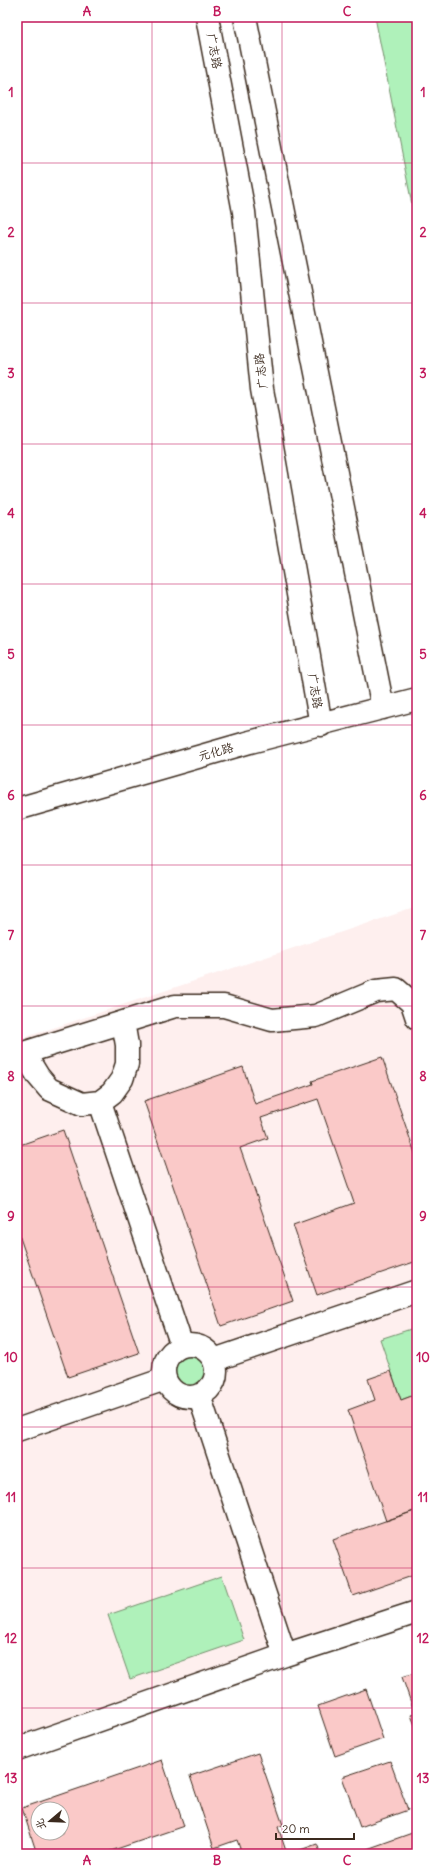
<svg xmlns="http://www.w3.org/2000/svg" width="434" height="1871" viewBox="0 0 434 1871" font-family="Delius,'LXGW WenKai TC',sans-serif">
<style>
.built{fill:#feefee}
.green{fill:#aff1ba;stroke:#758e6c}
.building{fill:#fac9c8;stroke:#3b2a1e;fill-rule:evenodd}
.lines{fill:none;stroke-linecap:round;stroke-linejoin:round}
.minor-casing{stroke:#3b2a1e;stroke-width:25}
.minor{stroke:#fff;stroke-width:22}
.grid{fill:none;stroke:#c2185b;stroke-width:1;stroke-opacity:0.55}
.labels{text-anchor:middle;stroke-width:3;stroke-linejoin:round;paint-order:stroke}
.street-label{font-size:12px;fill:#3b2a1e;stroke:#fff}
.neatline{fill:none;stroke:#c2185b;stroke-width:1.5}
.grid-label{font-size:13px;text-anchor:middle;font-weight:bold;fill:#c2185b}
</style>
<rect width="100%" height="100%" fill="#fff"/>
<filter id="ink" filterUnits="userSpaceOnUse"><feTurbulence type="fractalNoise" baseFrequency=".025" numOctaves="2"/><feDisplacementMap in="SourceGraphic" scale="8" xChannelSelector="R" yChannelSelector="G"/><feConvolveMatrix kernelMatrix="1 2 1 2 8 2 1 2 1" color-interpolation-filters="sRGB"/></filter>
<g filter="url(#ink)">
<path class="built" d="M417,907v691l-400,138v-696z"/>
<path class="green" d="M375,17h42v213z
M417,1327v67l-16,6 -21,-61z
M172 1371a18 18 0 1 1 36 0a18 18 0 1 1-36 0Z
M222,1576l22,64 -114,39 -22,-64z"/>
<path class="building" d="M382,1057l35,102v102l-100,34 -24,-70 61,-22 -36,-104 -57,19 7,20 -28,10 53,153 -72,25 -77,-225 99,-34 12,37 58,-20 -1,-3z
M63,1130l76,223 -71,24 -51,-148v-83z
M391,1371l10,29 16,-6v116l-31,11 -38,-111 27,-10 -7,-21z
M417,1510v64l-64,22 -20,-57z
M417,1672v56h-1l-5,-13 4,-1 -13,-37z
M366,1689l17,50 -48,17 -17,-50z
M258,1753l25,72 -5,2 9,27h-45l-5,-14 -23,8 -24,-72z
M162,1760l22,66 -82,28h-65l-15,-46zM38,1809h24v24h-24z
M390,1761l18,49 -48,17 -18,-50z
M415,1832l2,7v15h-49l-1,-5z
M317,1844l4,10h-32z"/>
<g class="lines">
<g class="minor-casing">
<path id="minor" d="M207,17l37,195 18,177 59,336
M245,17l138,691
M17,809l233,-67 167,-43
M24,1053l14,23 11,13 33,15 18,-2 12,-9 10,-14 5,-15v-19l-4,-23
M17,1055l158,-49h49l48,14 44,-4 60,-25 20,-2 16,14 5,15
M100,1102l82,244
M164 1371a26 26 0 1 1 52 0a26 26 0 1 1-52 0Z
M214,1360l203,-69
M199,1395l86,260
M17,1430l148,-51
M17,1749l268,-94 132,-43"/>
</g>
<use href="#minor" class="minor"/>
</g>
</g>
<path class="grid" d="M152,17v1837M282,17v1837M17,163h400M17,303h400M17,444h400M17,584h400M17,725h400M17,865h400M17,1006h400M17,1146h400M17,1287h400M17,1427h400M17,1568h400M17,1708h400"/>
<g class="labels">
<g class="street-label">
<text transform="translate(214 51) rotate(79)" y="4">广志路</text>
<text transform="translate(261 371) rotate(-97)" y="4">广志路</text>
<text transform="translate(315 691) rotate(80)" y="4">广志路</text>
<text transform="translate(216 752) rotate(-16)" y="4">元化路</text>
</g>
</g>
<rect width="434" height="1871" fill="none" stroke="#fff" stroke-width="44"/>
<g transform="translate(50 1821) rotate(251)"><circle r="19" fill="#ffffff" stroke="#b1aaa5"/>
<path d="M0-3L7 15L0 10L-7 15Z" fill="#3b2a1e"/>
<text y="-6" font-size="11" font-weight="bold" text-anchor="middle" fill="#3b2a1e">北</text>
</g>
<path d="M276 1833v6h78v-6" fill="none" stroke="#3b2a1e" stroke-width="2"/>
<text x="282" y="1833" font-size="12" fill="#3b2a1e" stroke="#ffffff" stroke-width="3" paint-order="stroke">20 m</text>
<rect x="22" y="22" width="390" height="1827" class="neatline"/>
<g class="grid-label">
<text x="87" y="16">A</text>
<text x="217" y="16">B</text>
<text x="347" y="16">C</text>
<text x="11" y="97">1</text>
<text x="423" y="97">1</text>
<text x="11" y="237">2</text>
<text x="423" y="237">2</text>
<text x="11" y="378">3</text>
<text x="423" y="378">3</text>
<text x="11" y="518">4</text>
<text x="423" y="518">4</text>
<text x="11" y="659">5</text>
<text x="423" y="659">5</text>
<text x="11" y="800">6</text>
<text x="423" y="800">6</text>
<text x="11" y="940">7</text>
<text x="423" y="940">7</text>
<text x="11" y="1081">8</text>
<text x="423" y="1081">8</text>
<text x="11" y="1221">9</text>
<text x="423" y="1221">9</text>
<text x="11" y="1362">10</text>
<text x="423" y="1362">10</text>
<text x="11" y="1502">11</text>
<text x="423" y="1502">11</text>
<text x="11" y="1643">12</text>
<text x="423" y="1643">12</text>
<text x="11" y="1783">13</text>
<text x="423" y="1783">13</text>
<text x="87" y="1865">A</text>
<text x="217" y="1865">B</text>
<text x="347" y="1865">C</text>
</g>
</svg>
